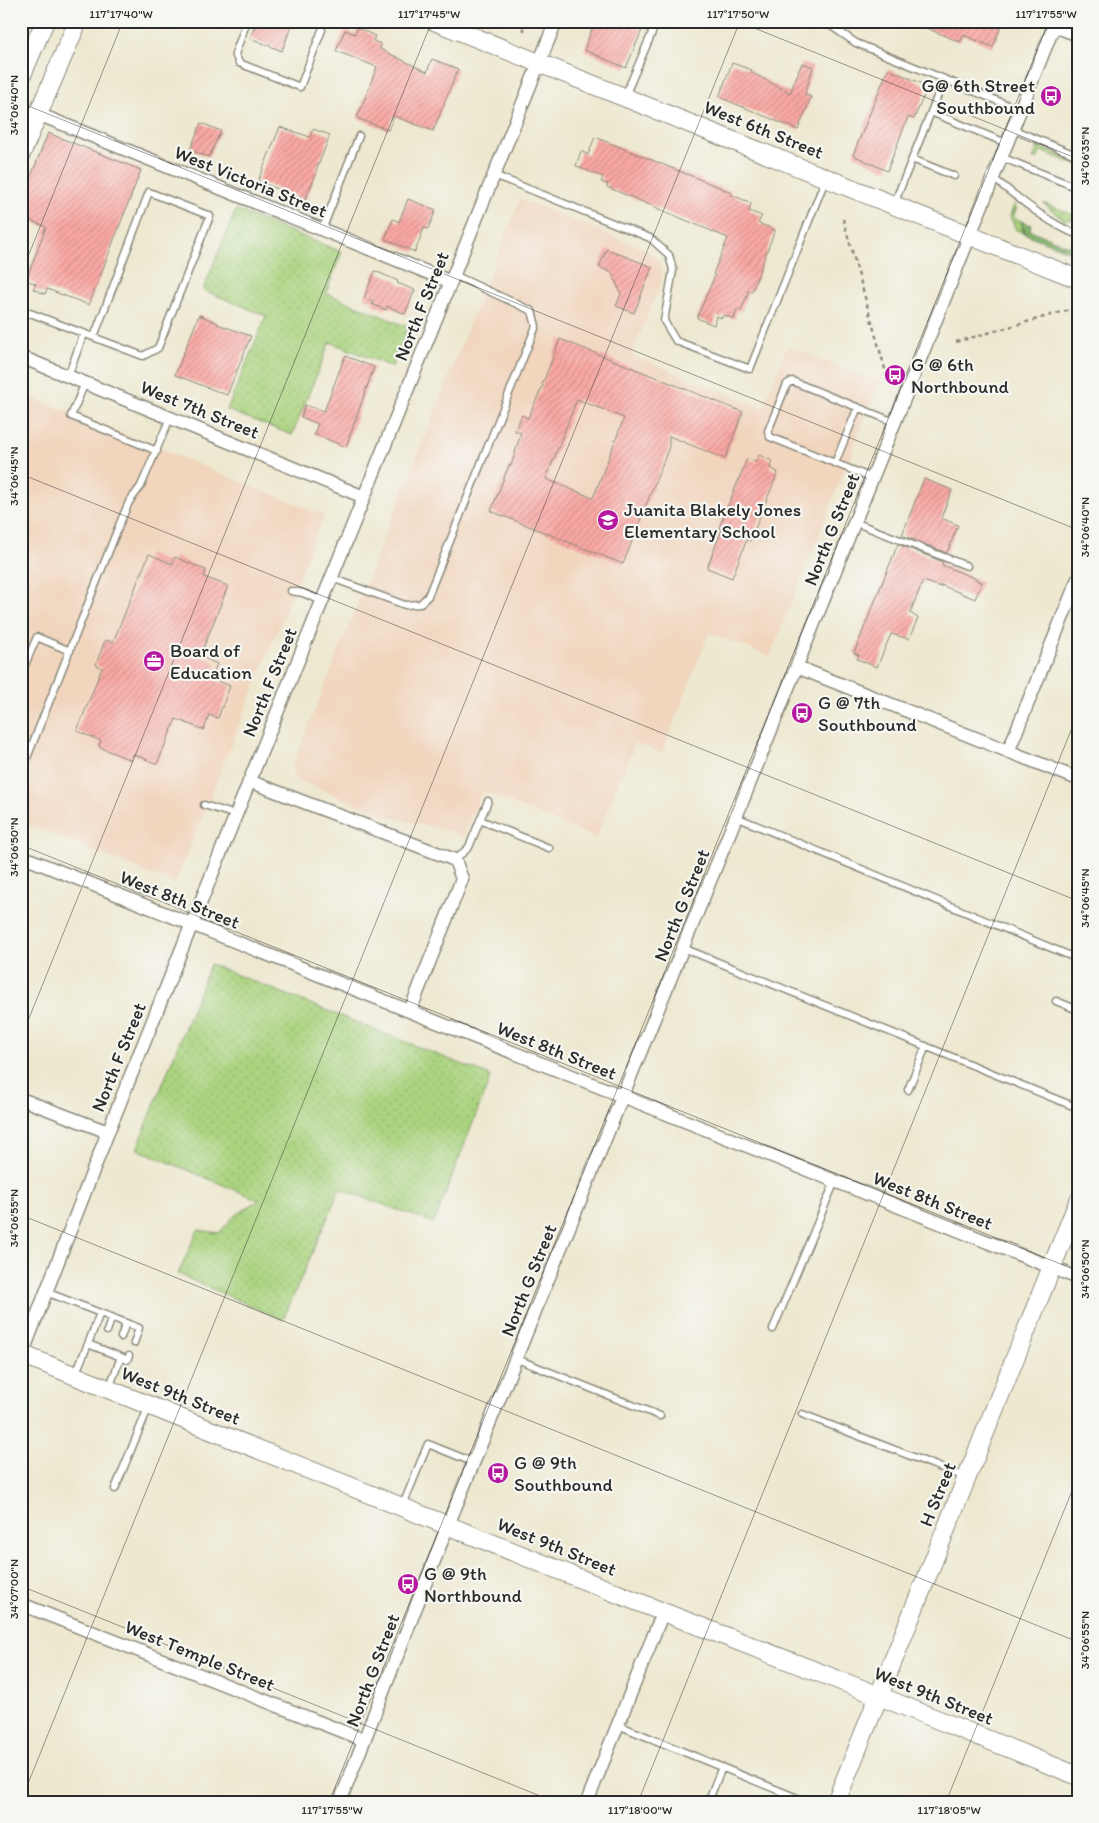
<svg xmlns="http://www.w3.org/2000/svg" width="1099" height="1823" viewBox="0 0 1099 1823" font-family="Itim,sans-serif">
<style>
.built{fill:#f1d5bd}
.grass{fill:url(#grass-dots);stroke:#6a7f55}
.forest{fill:url(#forest-firs);stroke:#59704c}
.garden{fill:url(#garden-furrows);stroke:#6a7f55}
.building{fill:url(#building-hatch);fill-rule:evenodd}
.lines{fill:none;stroke-linecap:round;stroke-linejoin:round}
.lane-casing{stroke:#8c8a7d;stroke-width:9}
.street-casing{stroke:#8c8a7d;stroke-width:15}
.secondary-casing{stroke:#8c8a7d;stroke-width:20}
.path{stroke:#8c8a7d;stroke-width:2.5;stroke-dasharray:4 4;stroke-linecap:butt}
.lane{stroke:#fff;stroke-width:6}
.street{stroke:#fff;stroke-width:12}
.secondary{stroke:#fff;stroke-width:18}
.ticks{fill:none;stroke:#2b2b2b;stroke-width:1;stroke-opacity:0.45}
.labels{text-anchor:middle;stroke-width:4.5;stroke-linejoin:round;paint-order:stroke}
.poi-label{font-size:19px;fill:#2b2b2b;stroke:#f6f6f2;text-anchor:start}
.street-label{font-size:19px;fill:#2b2b2b;stroke:#f6f6f2}
.neatline{fill:none;stroke:#2b2b2b;stroke-width:2}
.ticks-label{font-size:12px;text-anchor:middle;fill:#2b2b2b}
</style>
<defs>
<pattern id="grass-dots" width="8" height="8" patternUnits="userSpaceOnUse" patternTransform="scale(1.25)"><rect width="8" height="8" fill="#aad37f"/><path d="M2 2h.1M6 6h.1" fill="none" stroke="#92b56e" stroke-width="1.8" stroke-linecap="round"/></pattern>
<pattern id="forest-firs" width="22" height="20" patternUnits="userSpaceOnUse" patternTransform="scale(1.25)"><rect width="22" height="20" fill="#87b56e"/><path d="M5 1l3.5 6h-7zM16 11l3.5 6h-7z" fill="#6f935b"/></pattern>
<pattern id="garden-furrows" width="10" height="10" patternUnits="userSpaceOnUse" patternTransform="scale(1.25)"><rect width="10" height="10" fill="#aad37f"/><path d="M-1 1l2-2M0 10L10 0M9 11l2-2" fill="none" stroke="#92b56e"/></pattern>
<pattern id="building-hatch" width="6" height="6" patternUnits="userSpaceOnUse" patternTransform="scale(1.25)"><rect width="6" height="6" fill="#fba9a4"/><path d="M-1 1l2-2M0 6l6-6M5 7l2-2" fill="none" stroke="#cb8a86"/></pattern>
</defs>
<rect width="100%" height="100%" fill="#f6f6f2"/>
<filter id="ink" filterUnits="userSpaceOnUse"><feTurbulence type="fractalNoise" baseFrequency=".02" numOctaves="2"/><feDisplacementMap in="SourceGraphic" scale="10" xChannelSelector="R" yChannelSelector="G"/><feConvolveMatrix kernelMatrix="1 2 1 2 8 2 1 2 1" color-interpolation-filters="sRGB"/></filter>
<filter id="wash" filterUnits="userSpaceOnUse"><feTurbulence type="fractalNoise" baseFrequency=".0096" numOctaves="4" result="noise"/><feDisplacementMap in="SourceGraphic" scale="20" xChannelSelector="R" yChannelSelector="G"/><feGaussianBlur stdDeviation="1.12" result="paint"/><feColorMatrix in="noise" values="0 0 0 0 0 0 0 0 0 0 0 0 0 0 0 0 0 1.4 0 .05"/><feComposite in="paint" operator="in"/></filter>
<g filter="url(#wash)">
<rect width="100%" height="100%" fill="#ede8cf"/>
<path class="built" d="M520,199l127,51 11,11 4,13 -2,12 -29,69 132,53 24,-62 93,36 -110,274 -61,-23 -47,120 -27,-10 -39,95 -114,-47 -19,47 -13,-7 -51,-11 -105,-41 -2,-12z
M21,393l303,122 -149,369 -154,-62z"/>
<path class="grass" d="M236,210l106,42 -16,41 82,34 -16,40 -62,-25 -38,93 -65,-25 39,-94 -63,-26z
M210,964l281,112 -57,147 -94,-34 -57,131 -105,-46 20,-44 21,3 15,-17 25,-16 -122,-51z"/>
<path class="forest" d="M1021,221l10,4 -1,5 48,20v5l-55,-22z"/>
<path class="garden" d="M1038,146l40,16v4l-37,-15 -4,8h-4z
M1043,203l34,13v3l-13,1z
M1014,205l3,3 -4,9 8,4 2,12 -7,-3 -6,-14z"/>
<g id="blocks">
<path class="building" d="M257,21h36l-11,30 -32,-13z
M595,21h26l21,9 -16,38 -42,-18z
M909,21h94l-10,26 -30,-12 -3,7z
M358,28l17,8 -2,5 8,3 -1,5 47,23 5,-13 26,10 -25,62 -39,-15 -6,14 -31,-12 20,-51 -41,-16 9,-21 10,4z
M732,63l20,7 -1,2 39,21 12,-30 11,4 -8,27 6,3 -13,33 -79,-33z
M888,69l40,17 -14,33 -6,-2 -21,54 -34,-16z
M201,123l20,8 -12,26 -19,-7z
M280,127l30,10 3,-8 17,6 -14,36 1,1 -12,28 -47,-19z
M48,133l93,37 -52,135 -42,-16 -2,5 -12,-5 3,-5 -10,-4 20,-53 -25,-10v-15z
M595,137l136,55 -1,2 21,9 -2,8 13,5 -4,7 17,7 -23,61 -3,-1 -8,21 -4,-1 -3,9 -11,-4 -1,3 -6,-2 -2,9 -17,-7 18,-43 -2,-1 15,-36 -121,-51 1,-3 -7,-2 2,-5 -27,-11 5,-15 7,4z
M408,199l28,11 -8,19 -4,-1 -9,24 -30,-13 8,-20 6,3z
M607,249l45,18 -18,46 -18,-7 5,-12 -9,-21 -13,-6z
M375,271l23,10 -1,2 18,7 -10,24 -18,-8 -1,4 -14,-6 2,-3 -10,-3z
M199,315l19,8 -1,1 34,12 -24,59 -52,-20z
M560,339l183,73 -18,47 -56,-23v11l-46,117 -132,-53 18,-46 2,1 10,-33 -6,-2 7,-16 6,3 15,-33h-1zM577,399l47,19 -31,80 -47,-19z
M345,356l29,11 -28,80 -32,-13 4,-10 -17,-7 4,-12 19,6z
M759,455l13,6 -2,7 8,4 -28,69 -3,-2 -15,39 -25,-10 15,-39 -3,-1 28,-69 9,3z
M924,479l28,11 -11,28 17,7 -11,28 -45,-18z
M898,544l45,18 -1,3 35,14v2l5,1 -7,17 -34,-14v2l-18,-6 -13,32 8,5 -9,21 -18,-5 -14,33 -20,-8 2,-4 -5,-2z
M149,554l23,10 3,-7 31,13 -2,7 24,9 -28,70 17,8 -6,14 19,8 -12,32 -9,-3 -5,15 -28,-11 -19,45 -24,-10 -2,6 -32,-13 2,-6 -24,-10 25,-63 -6,-3 9,-25 8,2z"/>
</g>
</g>
<g filter="url(#ink)">
<use href="#blocks" fill-opacity="0" stroke="#8c8a7d" stroke-width="1"/>
<g class="lines">
<g class="lane-casing">
<path id="lane" d="M247,21l-12,33 4,9 61,24 22,-57
M633,21l20,8
M824,21l32,22 164,67
M625,96l32,-75
M931,112l8,-20
M1012,129l66,27
M1001,157l77,31
M912,159l42,17
M494,175l156,63 19,17 4,15 -9,51 12,20 74,28 76,-191
M993,178c27,21 53,44 85,57
M894,204l37,-92 75,31
M322,230l37,-94
M21,320l2,-4 7,-3 113,43 15,-8 52,-132 -61,-24 -55,145
M68,376l16,-43
M85,383l-14,33 86,35
M835,463l23,-56
M872,478l-102,-41 -2,-6 19,-47 5,-3 102,41
M854,522l113,44
M332,578l73,27 15,-1 8,-8 108,-270 -4,-15 -78,-36
M291,591l12,2 19,8
M21,674l16,-37 33,14
M21,773l99,-250 9,-21 12,-16 29,-68
M204,805l32,10
M736,817l342,142
M480,820l69,28
M455,860l14,-13 19,-46
M683,948l395,160
M1056,1001l22,9
M908,1090l18,-44
M46,1292l93,36 -5,15
M773,1329l62,-148
M107,1331l5,-14
M121,1337l5,-14
M88,1344l12,-31
M121,1357l6,3 2,-4
M517,1359l143,57
M75,1375l13,-31 33,13 -12,31
M802,1414l163,63
M115,1489l34,-83
M403,1505l25,-61 47,19
M618,1725l189,77
M708,1802l14,-35"/>
</g>
<g class="street-casing">
<path id="street" d="M1054,26l24,9
M38,114l413,168
M21,357l343,140
M797,667l281,112
M1008,752l70,-173
M249,781l206,79 7,19 -52,132
M21,856l1057,422
M21,1099l87,33
M21,1357l87,-225 448,-1111
M21,1604l343,136
M340,1802l108,-277 288,-708 320,-796
M587,1802l76,-190"/>
</g>
<g class="secondary-casing">
<path id="secondary" d="M434,21l644,258
M21,77l24,-56
M21,154l57,-133
M21,1354l642,258 196,76 219,88
M836,1802l242,-600"/>
</g>
<path class="path" d="M518,21l9,13
M1072,207l2,1
M843,219l44,157
M956,342l113,-32"/>
<use href="#lane" class="lane"/>
<use href="#street" class="street"/>
<use href="#secondary" class="secondary"/>
</g>
</g>
<path class="ticks" d="M737,21l341,138M21,103l1057,427M21,274l102,-253M21,474l1057,427M21,845l1057,426M21,1038l411,-1017M21,1215l1057,427M21,1586l534,216M21,1801l719,-1780M329,1802l720,-1781M638,1802l440,-1089M946,1802l132,-326"/>
<defs>
<g id="bus-disc" transform="scale(1.125)"><circle r="9.5" fill="#b5179e" stroke="#f6f6f2"/><path d="M-5-6H5V4H4V6H2V4H-2V6H-4V4H-5ZM-3.5-4V0h7V-4ZM-3.5 1.2v1.5H-2V1.2ZM2 1.2v1.5H3.5V1.2Z" fill="#fff"/></g>
<g id="school-disc" transform="scale(1.125)"><circle r="9.5" fill="#b5179e" stroke="#f6f6f2"/><path d="M0-5L7-2L0 1L-7-2ZM-4 1L0 2.5L4 1V4Q0 6-4 4Z" fill="#fff"/></g>
<g id="office-disc" transform="scale(1.125)"><circle r="9.5" fill="#b5179e" stroke="#f6f6f2"/><path d="M-6-3h4V-5.5h4V-3h4V5H-6ZM-1-4.5V-3h2v-1.5ZM-6 0V1H6V0Z" fill="#fff"/></g>
</defs>
<g fill-rule="evenodd">
<use href="#bus-disc" x="1051" y="96"/>
<use href="#bus-disc" x="895" y="375"/>
<use href="#school-disc" x="608" y="520"/>
<use href="#office-disc" x="154" y="661"/>
<use href="#bus-disc" x="802" y="713"/>
<use href="#bus-disc" x="498" y="1473"/>
<use href="#bus-disc" x="408" y="1584"/>
</g>
<g class="labels">
<g class="poi-label">
<text x="1035" y="92" text-anchor="end">G@ 6th Street<tspan x="1035" dy="22">Southbound</tspan></text>
<text x="911" y="371">G @ 6th<tspan x="911" dy="22">Northbound</tspan></text>
<text x="624" y="516">Juanita Blakely Jones<tspan x="624" dy="22">Elementary School</tspan></text>
<text x="170" y="657">Board of<tspan x="170" dy="22">Education</tspan></text>
<text x="818" y="709">G @ 7th<tspan x="818" dy="22">Southbound</tspan></text>
<text x="514" y="1469">G @ 9th<tspan x="514" dy="22">Southbound</tspan></text>
<text x="424" y="1580">G @ 9th<tspan x="424" dy="22">Northbound</tspan></text>
</g>
<g class="street-label">
<text transform="translate(764 129) rotate(22)" y="7">West 6th Street</text>
<text transform="translate(251 181) rotate(22)" y="7">West Victoria Street</text>
<text transform="translate(421 306) rotate(-68)" y="7">North F Street</text>
<text transform="translate(200 409) rotate(22)" y="7">West 7th Street</text>
<text transform="translate(831 529) rotate(-68)" y="7">North G Street</text>
<text transform="translate(269 682) rotate(-68)" y="7">North F Street</text>
<text transform="translate(180 899) rotate(22)" y="7">West 8th Street</text>
<text transform="translate(681 905) rotate(-68)" y="7">North G Street</text>
<text transform="translate(557 1050) rotate(22)" y="7">West 8th Street</text>
<text transform="translate(118 1057) rotate(-68)" y="7">North F Street</text>
<text transform="translate(933 1200) rotate(22)" y="7">West 8th Street</text>
<text transform="translate(528 1280) rotate(-68)" y="7">North G Street</text>
<text transform="translate(181 1395) rotate(22)" y="7">West 9th Street</text>
<text transform="translate(937 1494) rotate(-68)" y="7">H Street</text>
<text transform="translate(557 1546) rotate(22)" y="7">West 9th Street</text>
<text transform="translate(200 1655) rotate(22)" y="7">West Temple Street</text>
<text transform="translate(372 1670) rotate(-69)" y="7">North G Street</text>
<text transform="translate(934 1695) rotate(22)" y="7">West 9th Street</text>
</g>
</g>
<rect width="1099" height="1823" fill="none" stroke="#f6f6f2" stroke-width="55"/>
<rect x="28" y="28" width="1044" height="1768" class="neatline"/>
<g class="ticks-label">
<text x="121" y="18">117°17'40"W</text>
<text x="429" y="18">117°17'45"W</text>
<text x="738" y="18">117°17'50"W</text>
<text x="1046" y="18">117°17'55"W</text>
<text transform="translate(14 105) rotate(-90)" y="4">34°06'40"N</text>
<text transform="translate(1085 156) rotate(-90)" y="4">34°06'35"N</text>
<text transform="translate(14 476) rotate(-90)" y="4">34°06'45"N</text>
<text transform="translate(1085 527) rotate(-90)" y="4">34°06'40"N</text>
<text transform="translate(14 847) rotate(-90)" y="4">34°06'50"N</text>
<text transform="translate(1085 898) rotate(-90)" y="4">34°06'45"N</text>
<text transform="translate(14 1218) rotate(-90)" y="4">34°06'55"N</text>
<text transform="translate(1085 1269) rotate(-90)" y="4">34°06'50"N</text>
<text transform="translate(14 1589) rotate(-90)" y="4">34°07'00"N</text>
<text transform="translate(1085 1640) rotate(-90)" y="4">34°06'55"N</text>
<text x="332" y="1814">117°17'55"W</text>
<text x="640" y="1814">117°18'00"W</text>
<text x="949" y="1814">117°18'05"W</text>
</g>
</svg>
